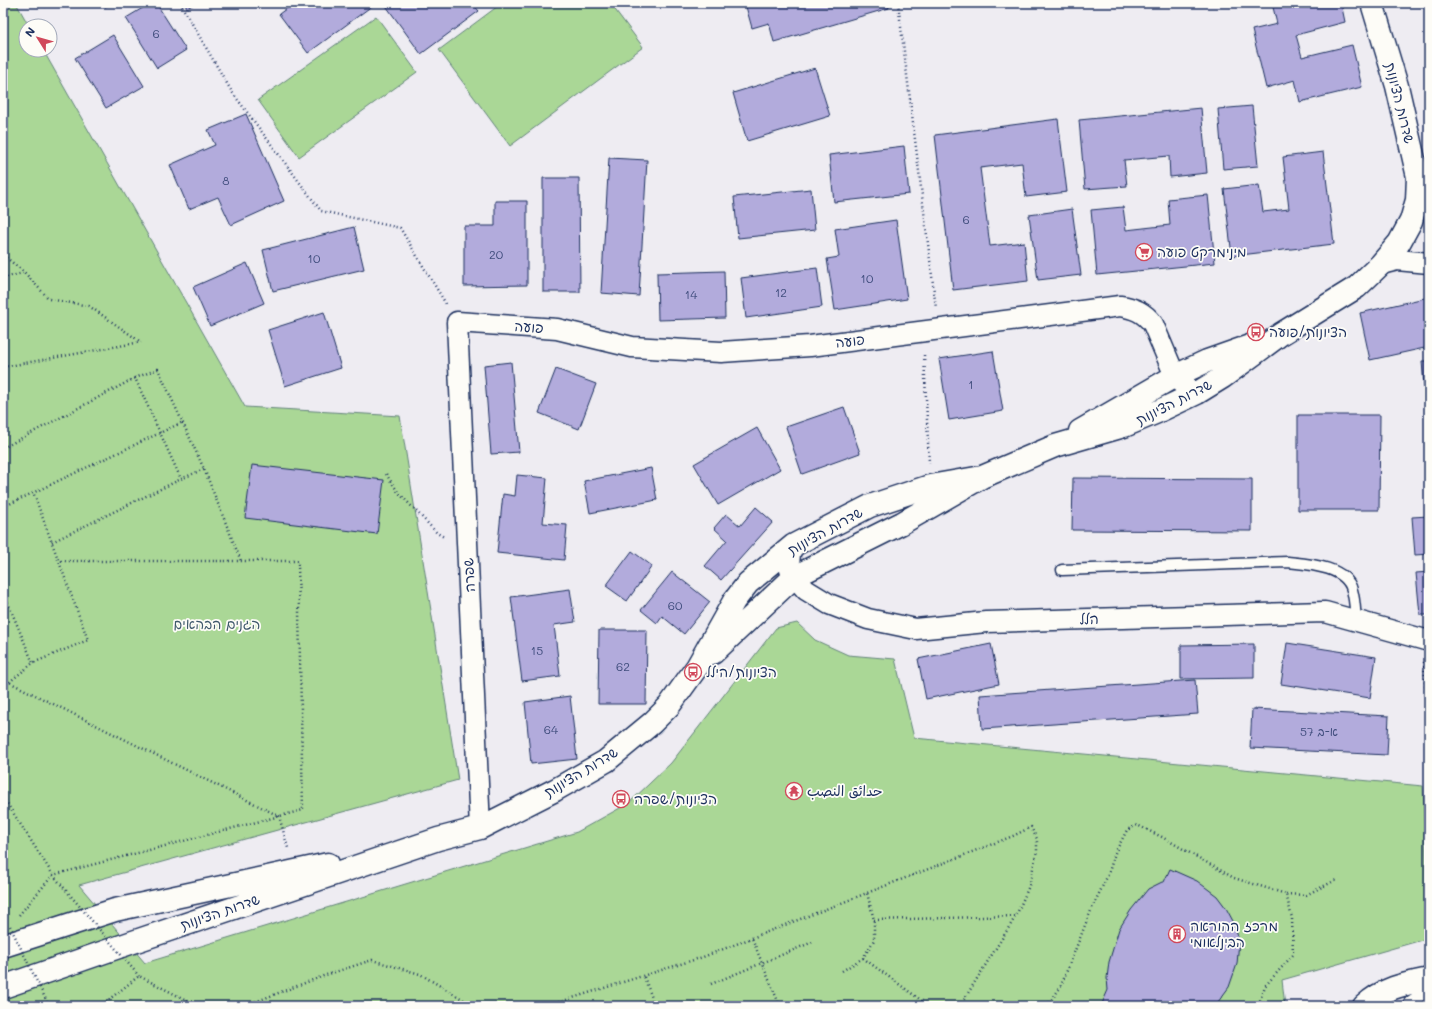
<svg xmlns="http://www.w3.org/2000/svg" width="1432" height="1009" viewBox="0 0 1432 1009" font-family="Mali,'Playpen Sans Arabic','Playpen Sans Hebrew',sans-serif">
<style>
.green{fill:#aad796;stroke:#62837a}
.building{fill:#b2abdc;stroke:#1b2f5e}
.lines{fill:none;stroke-linecap:round;stroke-linejoin:round}
.service-casing{stroke:#1b2f5e;stroke-width:13}
.minor-casing{stroke:#1b2f5e;stroke-width:23}
.tertiary-casing{stroke:#1b2f5e;stroke-width:25}
.path{stroke:#1b2f5e;stroke-width:2.5;stroke-dasharray:1 3;stroke-linecap:butt}
.service{stroke:#fdfcf7;stroke-width:10}
.minor{stroke:#fdfcf7;stroke-width:20}
.tertiary{stroke:#fdfcf7;stroke-width:22}
.path-bridge{stroke:#1b2f5e;stroke-width:2.5;stroke-dasharray:1 3;stroke-linecap:butt}
.labels{text-anchor:middle;stroke-width:3.5;stroke-linejoin:round;paint-order:stroke}
.number-label{font-size:12px;fill:#414e7e}
.street-label{font-size:14px;fill:#1b2f5e;stroke:#fdfcf7}
.poi-label{font-size:14px;fill:#1b2f5e;stroke:#fdfcf7;text-anchor:start}
.park-label{font-size:14px;fill:#3f596c;stroke:#fdfcf7}
</style>
<rect width="100%" height="100%" fill="#eeecf2"/>
<filter id="ink" filterUnits="userSpaceOnUse"><feTurbulence type="fractalNoise" baseFrequency=".025" numOctaves="2"/><feDisplacementMap in="SourceGraphic" scale="8" xChannelSelector="R" yChannelSelector="G"/><feConvolveMatrix kernelMatrix="1 2 1 2 8 2 1 2 1" color-interpolation-filters="sRGB"/></filter>
<g filter="url(#ink)">
<path class="green" d="M3,3h13l13,23h-3v24h17l202,357 155,9 58,364 -379,105 66,78 432,-131 52,-29 42,-40 105,-135 21,-5 18,17 33,15 47,4 19,79 509,48 6,152 -147,42 3,26h-1282z
M502,3h108l33,44 -133,99 -71,-96z
M376,16l41,56 -118,85 -41,-57z"/>
<path class="building" d="M43,3h10l-8,4z
M103,3h9l-7,4z
M151,3h5l30,47 -29,18 -31,-50z
M184,3h12l-9,5z
M294,3h82l-68,50 -29,-39z
M384,3h88l7,8 -58,43z
M745,3h143l1,5 -115,34 -5,-19 -17,5z
M1272,3h69l4,19 -49,13 6,22 50,-12 10,42 -62,15 -5,-22 -29,8 -14,-58 25,-6z
M1429,33v19l-4,-18z
M113,35l31,51 -38,22 -31,-50z
M815,68l15,48 -83,25 -14,-48z
M1252,106l6,60 -35,3 -5,-60z
M1201,108l6,65 -37,4 -1,-21 -45,4 3,26 -42,3 -6,-69z
M246,114l38,87 -53,24 -13,-28 -29,12 -19,-44 45,-20 -7,-15z
M1058,119l9,73 -41,5 -4,-34 -42,5 10,78 34,-4 4,39 -75,9 -18,-155z
M904,146l5,48 -75,8 -5,-47z
M1323,152l11,92 -102,12 -8,-67 35,-4 4,27 26,-3 -6,-52z
M609,158l38,2 -8,136 -38,-3z
M543,178h36l1,114h-37z
M811,189l4,41 -77,8 -4,-41z
M1208,195l7,68 -118,12 -6,-65 32,-3 3,23 44,-5 -2,-26z
M495,201h32v84l-63,1v-60h31z
M1072,209l9,66 -43,5 -9,-65z
M896,220l11,79 -72,11 -8,-51 12,-2 -4,-28z
M354,227l10,42 -91,22 -10,-41z
M247,263l17,40 -54,23 -17,-39z
M817,268l5,39 -76,11 -5,-40z
M724,271l1,47 -67,2 -1,-47z
M1429,297v50l-59,13 -10,-47z
M324,312l17,56 -56,18 -17,-56z
M993,351l10,60 -54,9 -10,-61z
M1422,361h7v63l-2,1z
M511,362l8,90 -28,2 -7,-89z
M556,369l40,15 -17,45 -40,-16z
M844,407l16,46 -58,21 -16,-47z
M1298,415h82l-1,95h-81z
M757,428l23,41 -62,36 -24,-41z
M252,465l132,15 -7,54 -132,-16z
M651,468l6,32 -67,13 -6,-32z
M517,475l30,3 -4,45 24,2 -3,35 -67,-7 6,-59 12,2z
M1073,478l179,1v52l-180,-1z
M756,507l17,15 -52,58 -16,-14 22,-26 -13,-12 12,-14 14,12z
M1429,516v38l-14,1 -3,-38z
M632,551l20,15 -25,35 -21,-15z
M672,572l38,30 -26,32 -22,-18 -5,7 -16,-13z
M1429,572v43h-9l-4,-42z
M570,589l5,33 -21,3 6,51 -38,5 -11,-84z
M599,630h48l-1,74h-48z
M1287,643l89,14 -6,41 -89,-14z
M991,644l8,40 -73,15 -8,-40z
M1254,644v34l-73,1v-34z
M1195,680l3,34 -216,15 -2,-34z
M570,696l7,63 -46,5 -6,-62z
M1252,709l137,7 -2,39 -137,-7z
M1170,869l27,12 20,15 9,12 8,15 5,18 -2,23 -8,23 -14,19h-114l7,-16 -1,-12 2,-16 10,-33 12,-19 17,-21 14,-7h2z"/>
<g class="lines">
<g class="service-casing">
<path id="service" d="M1062,570l226,-8c19,2 58,4 64,28 3,10 3,21 4,31"/>
</g>
<g class="minor-casing">
<path id="minor" d="M1381,264l16,-4 32,3
M794,545l-4,8 -1,13 2,7 15,17 23,14 39,15 48,10 70,-7 339,-10 104,29
M480,828l-23,-506 100,7 75,18 89,5 89,-6 310,-40c14,2 24,6 33,18l22,52c6,8 12,13 22,17"/>
</g>
<g class="tertiary-casing">
<path id="tertiary" d="M1080,431l95,-55 32,-15 51,-18
M713,653l81,-76 108,-54 80,-46 73,-31 69,-20 33,-14 40,-19 26,-16 58,-43 76,-47 24,-23 18,-21 12,-22 6,-21 1,-23 -21,-91 -25,-83
M3,946l112,-36 213,-46
M3,987l130,-45 305,-103 42,-11 75,-38 51,-29 46,-38 17,-17 28,-39 37,-66 14,-18 46,-38 76,-39 60,-20 52,-9
M1364,1006c19,-18 40,-22 65,-27
M1414,1006l15,-10"/>
</g>
<path class="path" d="M180,3l52,89 89,119 79,17 46,76
M898,3l38,305
M3,255l21,17 25,27 40,7 52,36
M3,278l20,-5
M924,355l5,108
M3,367l138,-25
M3,448l132,-70
M204,469l-23,10 -46,-101 23,-9 46,100 37,92
M386,474l12,18 39,41 7,4
M3,507l180,-85
M52,542l129,-63
M3,591l30,72
M1424,662l5,87
M3,679l276,137 9,32
M3,687l30,-24 55,-23 -55,-148
M3,797l50,78
M1286,894l20,1 32,-16
M19,915l34,-40 250,-65 -5,-249h-238
M874,920l142,-4
M863,958l66,48
M842,971l21,-13 11,-18v-20l-7,-27
M644,977l11,29
M711,984l51,-21 -10,-25
M104,1006l3,-5 32,-25 59,30
M244,1006l82,-31 46,-15 48,14 54,32
M547,1006l156,-49 310,-121 18,-9 6,12v12l-8,35 -13,30 -56,90
M780,1006l-18,-43 53,-22
M1047,1006l13,-18 32,-80 16,-33 7,-22 12,-23 10,-5 25,12 72,41 52,16 6,24 1,37 -28,31 -7,20"/>
<use href="#service" class="service"/>
<use href="#minor" class="minor"/>
<use href="#tertiary" class="tertiary"/>
<path class="path-bridge" d="M53,875l86,101
M10,926l39,80"/>
</g>
</g>
<defs>
<g id="supermarket-ring" transform="scale(0.9)"><circle r="9.5" fill="#fdfcf7" stroke="#d1495b" stroke-width="1.5"/><path d="M-6-5.5h2.5l.6 2H6L4.5 2H-2.5L-4.4-4H-6ZM-1.5 3.2a1.3 1.3 0 1 0 .1 0ZM3 3.2a1.3 1.3 0 1 0 .1 0Z" fill="#d1495b"/></g>
<g id="bus-ring" transform="scale(0.9)"><circle r="9.5" fill="#fdfcf7" stroke="#d1495b" stroke-width="1.5"/><path d="M-5-6H5V4H4V6H2V4H-2V6H-4V4H-5ZM-3.5-4V0h7V-4ZM-3.5 1.2v1.5H-2V1.2ZM2 1.2v1.5H3.5V1.2Z" fill="#d1495b"/></g>
<g id="temple-ring" transform="scale(0.9)"><circle r="9.5" fill="#fdfcf7" stroke="#d1495b" stroke-width="1.5"/><path d="M0-6L5-2H3V0L6.5 2.5H4V6H1.5V3h-3V6H-4V2.5H-6.5L-3 0V-2H-5Z" fill="#d1495b"/></g>
<g id="building-ring" transform="scale(0.9)"><circle r="9.5" fill="#fdfcf7" stroke="#d1495b" stroke-width="1.5"/><path d="M-4-6H4V6H1V3H-1V6H-4ZM-2.5-4.3h1.7v1.8h-1.7ZM.8-4.3h1.7v1.8H.8ZM-2.5-1h1.7V.8h-1.7ZM.8-1h1.7V.8H.8Z" fill="#d1495b"/></g>
</defs>
<g fill-rule="evenodd">
<use href="#supermarket-ring" x="1144" y="252"/>
<use href="#bus-ring" x="1256" y="332"/>
<use href="#bus-ring" x="693" y="672"/>
<use href="#temple-ring" x="794" y="791"/>
<use href="#bus-ring" x="621" y="799"/>
<use href="#building-ring" x="1177" y="934"/>
</g>
<g class="labels">
<g class="number-label">
<text x="156" y="38">6</text>
<text x="226" y="185">8</text>
<text x="966" y="224">6</text>
<text x="496" y="259">20</text>
<text x="314" y="263">10</text>
<text x="867" y="283">10</text>
<text x="781" y="297">12</text>
<text x="691" y="299">14</text>
<text x="971" y="389">1</text>
<text x="675" y="610">60</text>
<text x="537" y="655">15</text>
<text x="623" y="671">62</text>
<text x="551" y="734">64</text>
<text x="1319" y="736">57 א-ב</text>
</g>
<g class="street-label">
<text transform="translate(1400 103) rotate(76)" y="5">שדרות הציונות</text>
<text transform="translate(529 327) rotate(4)" y="5">פועה</text>
<text transform="translate(850 341) rotate(-7)" y="5">פועה</text>
<text transform="translate(1174 402) rotate(-27)" y="5">שדרות הציונות</text>
<text transform="translate(825 531) rotate(-29)" y="5">שדרות הציונות</text>
<text transform="translate(469 575) rotate(-93)" y="5">שפרה</text>
<text transform="translate(1089 619) rotate(-2)" y="5">הלל</text>
<text transform="translate(581 772) rotate(-31)" y="5">שדרות הציונות</text>
<text transform="translate(220 912) rotate(-19)" y="5">שדרות הציונות</text>
</g>
<g class="poi-label">
<text x="1157" y="257">מינימרקט פועה</text>
<text x="1269" y="337">הציונות/פועה</text>
<text x="706" y="677">הציונות/הילל</text>
<text x="807" y="796">حدائق النصب</text>
<text x="634" y="804">הציונות/שפרה</text>
<text x="1190" y="931">מרכז ההוראה<tspan x="1190" dy="16">הבינלאומי</tspan></text>
</g>
<g class="park-label">
<text x="217" y="629">הגנים הבהאים</text>
</g>
</g>
<rect width="1432" height="1009" fill="none" stroke="#fdfcf7" stroke-width="16"/>
<rect x="8" y="8" width="1416" height="993" fill="none" stroke="#1b2f5e" stroke-width="1.5" filter="url(#ink)"/>
<g transform="translate(38 38) rotate(307)"><circle r="19" fill="#fdfcf7" stroke="#a3aaba"/>
<path d="M0-3L7 15L0 10L-7 15Z" fill="#d1495b"/>
<text y="-6" font-size="11" font-weight="bold" text-anchor="middle" fill="#1b2f5e">N</text>
</g>
</svg>
